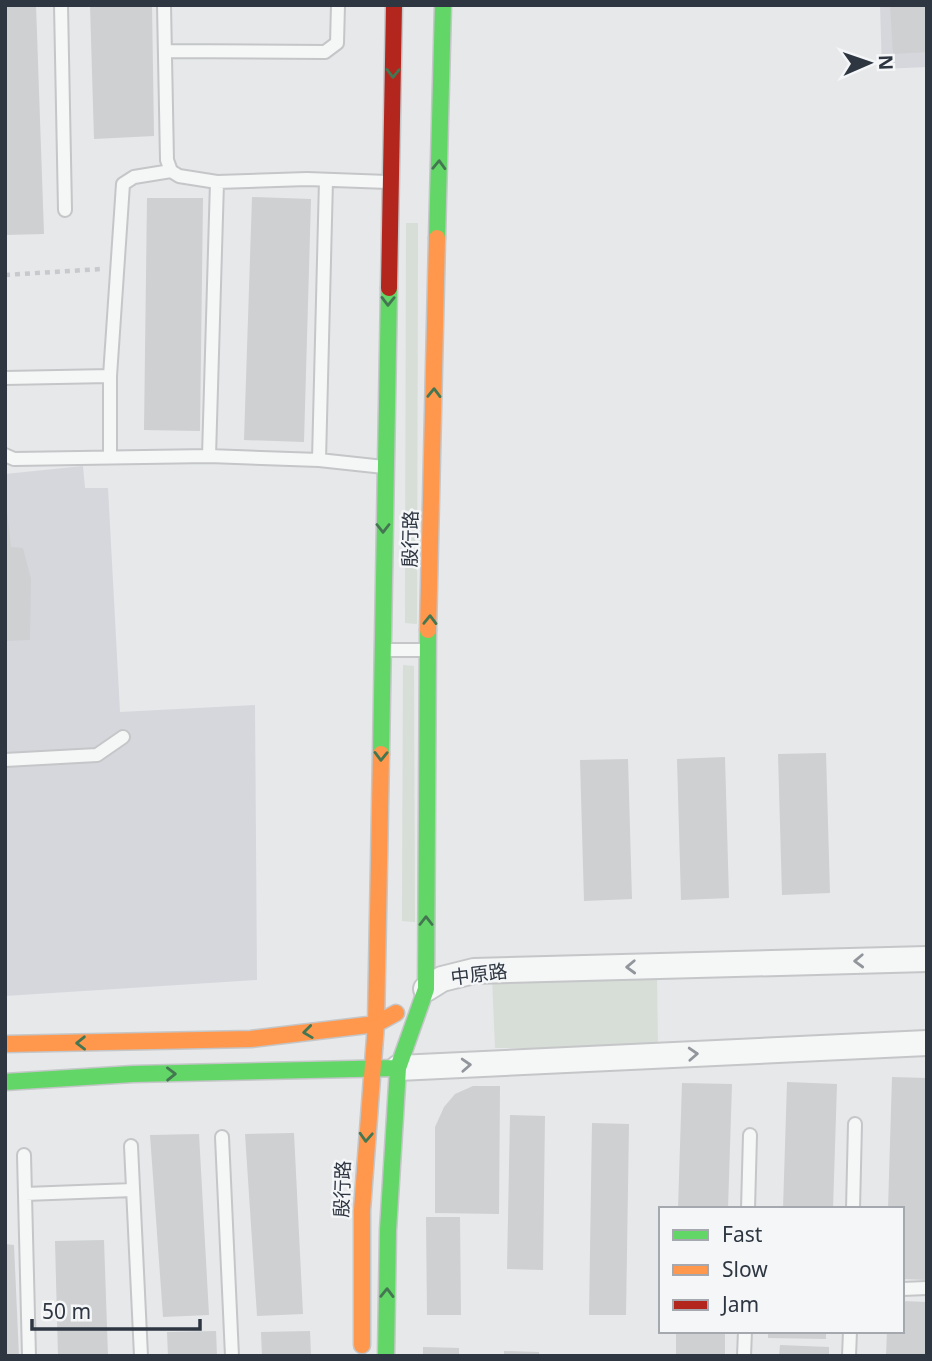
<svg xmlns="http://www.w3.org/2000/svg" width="932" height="1361" viewBox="0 0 932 1361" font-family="'Noto Sans','Noto Sans SC',sans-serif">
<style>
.built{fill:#d5d7dc}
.green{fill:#d7ddd7}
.building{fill:#ced0d2}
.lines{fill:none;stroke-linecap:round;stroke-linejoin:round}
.lane-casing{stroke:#c4c6c8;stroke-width:16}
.street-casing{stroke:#c4c6c8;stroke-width:28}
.fast-casing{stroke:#c4c6c8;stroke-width:19}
.slow-casing{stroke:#c4c6c8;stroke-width:19}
.jam-casing{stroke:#c4c6c8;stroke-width:19}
.path{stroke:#c7c9cc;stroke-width:4.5;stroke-dasharray:5 5;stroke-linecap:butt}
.lane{stroke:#f5f6f6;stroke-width:12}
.street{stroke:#f5f6f6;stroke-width:24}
.fast{stroke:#63d668;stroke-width:16}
.slow{stroke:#ff974d;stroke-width:16}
.jam{stroke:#b3261e;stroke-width:16}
.oneway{stroke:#437651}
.oneway2{stroke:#92969c}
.labels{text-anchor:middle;stroke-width:5;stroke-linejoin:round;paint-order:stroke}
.street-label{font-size:19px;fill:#2e3641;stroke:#f4f6f8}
</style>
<rect width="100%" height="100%" fill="#e6e8ea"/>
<path class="built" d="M880,5h47v62l-45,2z
M83,466l2,22h23l12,224 135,-7 2,275 -252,16v-522z"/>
<path class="green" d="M406,223h12l-1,401 -12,-1z
M403,665l11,1 1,256 -13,-1z
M657,974l1,75 -163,-1 -3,-72z"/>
<path class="building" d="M5,5h31l8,229 -39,1z
M90,5h62l2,131 -60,3z
M890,5h37v47l-34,2z
M252,197l59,2 -7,243 -60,-2z
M147,198h56l-3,233 -56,-1z
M5,492l6,55 12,1 8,31 -1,61 -25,1z
M826,753l4,140 -48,2 -4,-141z
M725,757l4,141 -48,2 -4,-141z
M628,759l4,140 -48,2 -4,-141z
M892,1077l35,1v202l-25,-1v-70h-14z
M787,1082l50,2 -4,125h-50z
M682,1083l50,1 -4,125h-50z
M473,1086h27l-1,128 -64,-1v-86l9,-20 11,-13z
M510,1115l35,1 -2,154 -36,-1z
M592,1123l37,1 -3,191h-37z
M294,1133l9,181 -46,2 -12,-182z
M199,1134l10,181 -46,2 -13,-182z
M426,1217h34l1,98h-34z
M104,1240l4,116h-50l-3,-115z
M5,1244l9,1 5,111h-14z
M902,1301l25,1v54h-41l1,-25h15z
M216,1331l1,25h-49l-1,-24z
M310,1331l1,25h-49l-1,-24z
M676,1331h49v25h-49z
M768,1331h58v8l-58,-1z
M780,1345l49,2v9h-50z
M423,1347l36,1v8h-36z
M504,1351l35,1v4h-35z"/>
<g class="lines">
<g class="lane-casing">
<path id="lane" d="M61,5l4,205
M164,5l3,155 4,11 8,5 38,6 90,-3 81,3
M165,51l160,1 12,-9 1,-38
M5,378l105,-2
M5,455l9,4 195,-3 110,4 7,-280
M110,456v-80l13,-192 11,-7 37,-6
M209,456l8,-274
M319,460l65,7
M384,650h41
M5,760l92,-5 26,-18
M222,1137l10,219
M131,1146l10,210
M24,1155l5,201
M25,1194l108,-4
M748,1209l2,-74
M853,1209l2,-85
M902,1289l25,-1
M744,1356l1,-25
M849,1356l1,-25"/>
</g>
<g class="street-casing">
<path id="street" d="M426,989l16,-10 32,-8 453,-12
M398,1068l529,-25"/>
</g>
<g class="fast-casing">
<path id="fast" d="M437,238l6,-233
M381,754l8,-466
M5,1082l128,-8 264,-6
M386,1356l2,-126 10,-162 28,-79 2,-359"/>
</g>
<g class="slow-casing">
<path id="slow" d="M428,630l9,-392
M5,1044l246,-5 125,-15 20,-11
M362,1345v-135l14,-186 5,-270"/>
</g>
<g class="jam-casing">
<path id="jam" d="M389,288l5,-283"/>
</g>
<path class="path" d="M5,275l96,-6"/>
<use href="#lane" class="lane"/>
<use href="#street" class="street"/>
<use href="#fast" class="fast"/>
<use href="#slow" class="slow"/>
<use href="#jam" class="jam"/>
</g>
<defs><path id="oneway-chevron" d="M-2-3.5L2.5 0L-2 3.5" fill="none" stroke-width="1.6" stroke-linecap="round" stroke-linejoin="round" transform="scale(1.75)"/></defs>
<g class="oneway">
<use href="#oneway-chevron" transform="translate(393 73) rotate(91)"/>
<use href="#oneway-chevron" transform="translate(439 165) rotate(-88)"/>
<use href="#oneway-chevron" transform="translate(388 301) rotate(91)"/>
<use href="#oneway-chevron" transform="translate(434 393) rotate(-89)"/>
<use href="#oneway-chevron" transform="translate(383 528) rotate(90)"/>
<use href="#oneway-chevron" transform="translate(430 620) rotate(-89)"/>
<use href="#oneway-chevron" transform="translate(381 756) rotate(91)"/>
<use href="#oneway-chevron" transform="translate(426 921) rotate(-90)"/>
<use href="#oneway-chevron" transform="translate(308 1032) rotate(173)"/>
<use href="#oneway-chevron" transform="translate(81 1043) rotate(179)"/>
<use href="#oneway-chevron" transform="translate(171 1074) rotate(-1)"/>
<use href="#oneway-chevron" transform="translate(366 1137) rotate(93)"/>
<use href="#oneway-chevron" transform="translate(387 1293) rotate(-89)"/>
</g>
<g class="oneway2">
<use href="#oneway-chevron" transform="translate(859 961) rotate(178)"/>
<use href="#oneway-chevron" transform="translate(631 967) rotate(178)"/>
<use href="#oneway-chevron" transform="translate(693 1054) rotate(-3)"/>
<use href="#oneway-chevron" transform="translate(466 1065) rotate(-3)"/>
</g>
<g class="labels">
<g class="street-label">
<text transform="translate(410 539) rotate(-89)" y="7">殷行路</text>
<text transform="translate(479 974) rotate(-7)" y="7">中原路</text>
<text transform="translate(342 1189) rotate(-88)" y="7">殷行路</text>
</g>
</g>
<rect width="932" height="1361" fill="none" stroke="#2e3641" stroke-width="14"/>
<rect x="659" y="1207" width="245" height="126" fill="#f4f6f8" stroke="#a5a9af" stroke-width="2"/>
<rect x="673" y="1230" width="35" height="10" fill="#63d668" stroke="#a5a9af" stroke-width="2"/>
<text x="722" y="1242" font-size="21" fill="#2e3641">Fast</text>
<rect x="673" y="1265" width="35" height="10" fill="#ff974d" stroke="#a5a9af" stroke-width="2"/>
<text x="722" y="1277" font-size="21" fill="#2e3641">Slow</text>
<rect x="673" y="1300" width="35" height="10" fill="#b3261e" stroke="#a5a9af" stroke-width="2"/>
<text x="722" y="1312" font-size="21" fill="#2e3641">Jam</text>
<g transform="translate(869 63) rotate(88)" stroke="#f4f6f8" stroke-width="5" paint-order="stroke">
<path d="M0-5L12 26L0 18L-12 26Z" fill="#2e3641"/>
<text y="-10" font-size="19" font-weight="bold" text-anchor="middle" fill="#2e3641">N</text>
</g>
<path d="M32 1319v10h168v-10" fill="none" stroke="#2e3641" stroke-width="3.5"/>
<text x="42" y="1319" font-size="21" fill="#2e3641" stroke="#f4f6f8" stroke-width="5" paint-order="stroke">50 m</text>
</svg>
